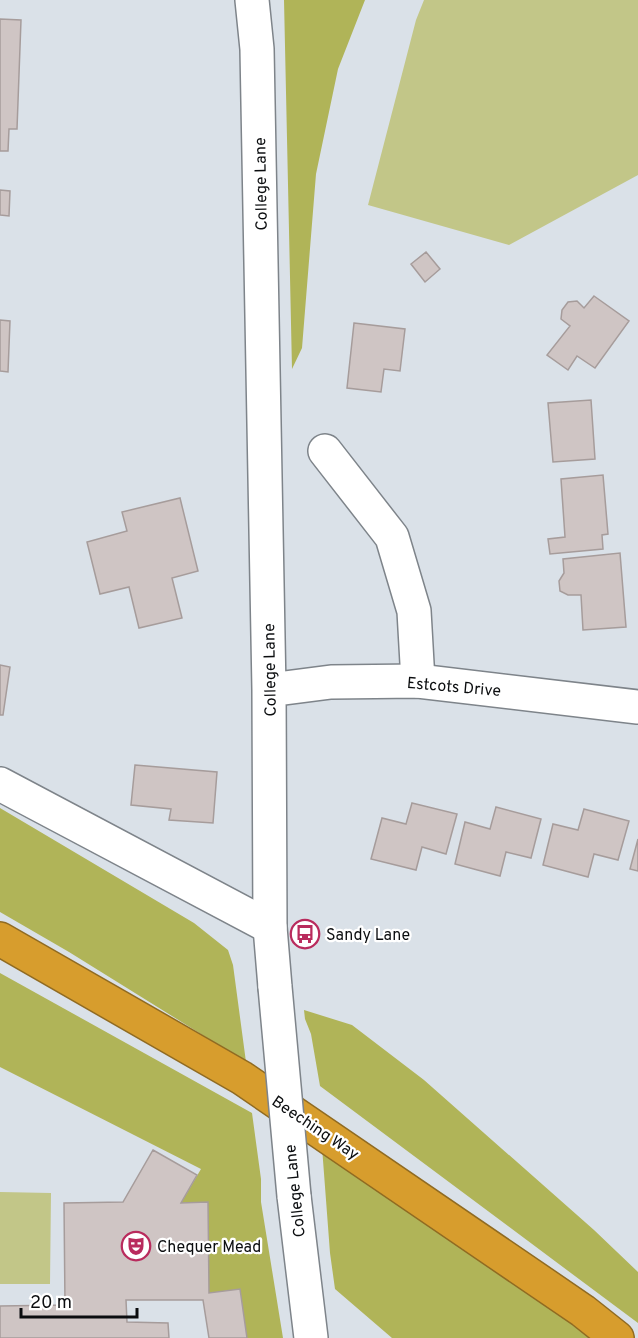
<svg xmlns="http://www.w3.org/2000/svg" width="638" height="1338" viewBox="0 0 638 1338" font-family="Overpass,sans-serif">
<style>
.green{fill:#c2c688}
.forest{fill:#b0b458}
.building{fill:#cfc5c4;stroke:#a69c9b;stroke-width:1.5}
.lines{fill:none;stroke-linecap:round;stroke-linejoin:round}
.street-casing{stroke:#7e848a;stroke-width:36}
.secondary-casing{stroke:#7e848a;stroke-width:36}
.highway-casing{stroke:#906b22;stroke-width:36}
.street{stroke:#fff;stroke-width:33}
.secondary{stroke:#fff;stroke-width:33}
.highway{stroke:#d79d2d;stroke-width:33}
.secondary-bridge-casing{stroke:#7e848a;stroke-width:36;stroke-linecap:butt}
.secondary-bridge{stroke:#fff;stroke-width:33}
.labels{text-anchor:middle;stroke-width:4.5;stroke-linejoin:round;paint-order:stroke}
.street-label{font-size:16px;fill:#0b0d0f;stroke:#fff}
.poi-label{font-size:16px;fill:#0b0d0f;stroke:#fff;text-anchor:start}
</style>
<rect width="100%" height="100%" fill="#dae1e8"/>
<path class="green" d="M424,0h214v175l-129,70 -141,-40 48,-185z
M0,1192l51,1 -1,91h-50z"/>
<path class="forest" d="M284,0h81l-27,69 -22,105 -14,174 -10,21z
M0,808l194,115 34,27 5,15 13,97 -177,-110 -69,-40z
M0,973l252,140 9,66v23l22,136h-36l-7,-48 -31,3 -2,-91 -26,1 20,-34 -201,-102z
M304,1010l48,15 72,55 170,150 44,42v51l-318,-237 -9,-52 -6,-15z
M322,1147l272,191h-202l-57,-49 -5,-36z"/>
<path class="building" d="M0,19l21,1 -4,109h-8l-1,22h-8z
M0,190l10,1 -1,25 -9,-1z
M426,252l14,17 -15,13 -14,-18z
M594,296l35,25 -34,47 -18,-12 -9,14 -21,-15 23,-29 -9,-7 1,-9 6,-8 9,-1 7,7z
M0,320l10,1 -2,51 -8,-1z
M354,323l51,6 -5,42 -16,-2 -3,23 -34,-4z
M591,400l4,59 -42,3 -5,-59z
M603,475l5,59 -6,1 1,14 -53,5 -2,-15 17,-2 -4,-58z
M180,498l18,73 -26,7 10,40 -43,10 -10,-41 -29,7 -13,-52 40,-11 -5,-19z
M620,553l6,74 -43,3 -2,-35h-13l-8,-4 -1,-10 5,-8 -1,-14z
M0,665l10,2 -7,48h-3z
M135,765l82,7 -4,51 -44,-3 2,-11 -40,-4z
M412,803l45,11 -11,40 -24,-7 -6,23 -45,-11 11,-41 24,6z
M496,807l45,12 -10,39 -25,-6 -6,24 -45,-12 10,-42 25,7z
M584,809l45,12 -11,39 -24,-6 -6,23 -45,-12 10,-41 25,6z
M638,839v32l-8,-2z
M153,1150l44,25 -16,28 27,-1 1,91 31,-4 7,49h-38l-6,-38h-77l1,22 41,1 1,15h-169v-32l65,-1 -1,-102 59,-1z"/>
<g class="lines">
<g class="street-casing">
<path id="street" d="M325,451l67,86 22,74 4,70
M0,784l270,143"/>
</g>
<g class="secondary-casing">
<path id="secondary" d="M252,0l5,49 12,641 1,237 5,60
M269,690l62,-8 87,-1 220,26
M294,1196l17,142"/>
</g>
<g class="highway-casing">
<path id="highway" d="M0,939l242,139 341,233 34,27"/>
</g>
<use href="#street" class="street"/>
<use href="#secondary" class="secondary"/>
<use href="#highway" class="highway"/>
<g class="secondary-bridge-casing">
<path id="secondary-bridge" d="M275,987l19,209"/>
</g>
<use href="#secondary-bridge" class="secondary-bridge"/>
</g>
<defs>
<g id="bus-ring" transform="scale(1.5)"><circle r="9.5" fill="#fff" stroke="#b92b5d" stroke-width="1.5"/><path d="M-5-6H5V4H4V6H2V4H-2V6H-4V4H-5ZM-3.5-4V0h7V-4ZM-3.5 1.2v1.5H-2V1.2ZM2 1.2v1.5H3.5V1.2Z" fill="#b92b5d"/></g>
<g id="theatre-ring" transform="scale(1.5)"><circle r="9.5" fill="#fff" stroke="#b92b5d" stroke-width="1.5"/><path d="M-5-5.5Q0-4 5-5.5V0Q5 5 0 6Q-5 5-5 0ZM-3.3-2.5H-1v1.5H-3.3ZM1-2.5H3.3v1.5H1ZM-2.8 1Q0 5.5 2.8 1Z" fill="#b92b5d"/></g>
</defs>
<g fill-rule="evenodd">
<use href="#bus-ring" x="305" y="934"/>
<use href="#theatre-ring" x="136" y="1246"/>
</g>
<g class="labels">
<g class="street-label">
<text transform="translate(260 184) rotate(-91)" y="6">College Lane</text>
<text transform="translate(269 670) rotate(-91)" y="6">College Lane</text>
<text transform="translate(454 686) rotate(5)" y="6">Estcots Drive</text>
<text transform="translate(316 1127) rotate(34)" y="6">Beeching Way</text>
<text transform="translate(294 1191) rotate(-96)" y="6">College Lane</text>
</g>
<g class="poi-label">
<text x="326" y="940">Sandy Lane</text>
<text x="157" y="1252">Chequer Mead</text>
</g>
</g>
<path d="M21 1308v9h116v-9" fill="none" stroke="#0b0d0f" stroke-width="3"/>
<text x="30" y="1308" font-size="18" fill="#0b0d0f" stroke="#ffffff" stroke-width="4.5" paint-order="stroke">20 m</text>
</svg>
